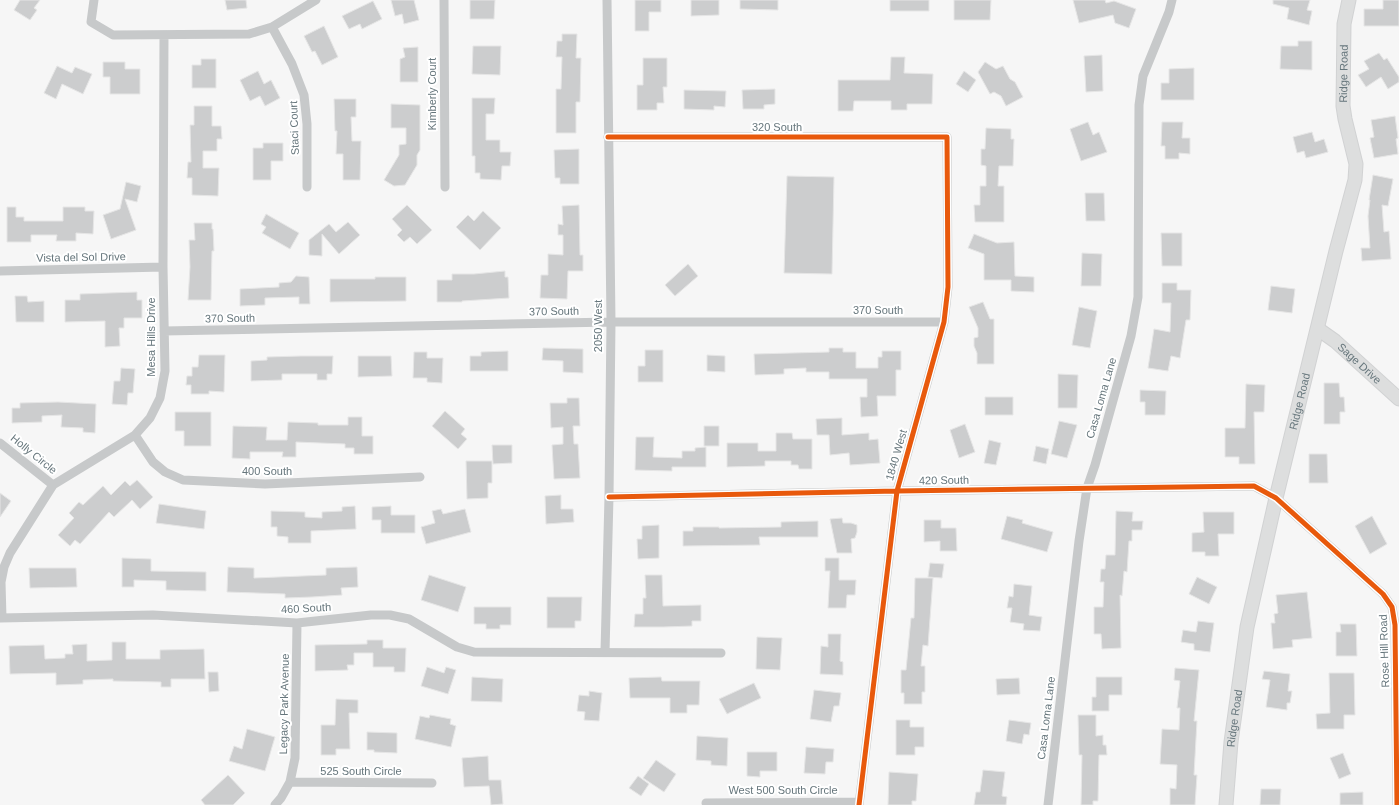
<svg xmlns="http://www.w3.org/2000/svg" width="1399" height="805" viewBox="0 0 1399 805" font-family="Arial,sans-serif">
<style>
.building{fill:#cccdce;stroke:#e6e6e6}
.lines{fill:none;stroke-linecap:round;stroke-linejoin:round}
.secondary-casing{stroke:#d1d2d3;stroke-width:15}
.street{stroke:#c7c9ca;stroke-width:9}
.secondary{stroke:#dddede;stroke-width:13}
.cycleway-casing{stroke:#fff;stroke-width:8}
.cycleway{stroke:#e8590c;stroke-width:5}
.labels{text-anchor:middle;stroke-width:4;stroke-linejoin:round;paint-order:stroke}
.street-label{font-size:11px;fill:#66767c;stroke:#fff}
</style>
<rect width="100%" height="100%" fill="#f6f6f6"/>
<path class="building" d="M20,0h20l-6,8 3,2 -7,10 -16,-10z
M225,0h21l1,8 -20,2z
M391,0h23l5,20 -15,4 -2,-10 -7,2z
M470,0h25l-1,19h-24z
M635,0h26v12h-12v19h-14z
M691,0h28v15l-28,1z
M740,0h38v10l-38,-1z
M890,0h39v11h-39z
M954,0h37l-1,20h-36z
M1073,0h32l1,3 8,-2 22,8 -7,19 -14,-5 -2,-8 -34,8z
M1273,0h37l-3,10 5,1 -3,14 -22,-6 2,-11 -16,-4z
M1383,0h16v26h-35v-17h19z
M373,1l9,18 -20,10 -2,-5 -11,5 -7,-13z
M324,26l14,31 -16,8 -7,-14 -3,1 -8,-16z
M562,34h15l-1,24h5l-1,44h-4v31h-20v-44h5l1,-32h-6l1,-16h5z
M1298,41h14v29l-32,-1 1,-23h17z
M473,46h28l-1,29 -28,-1z
M418,47v35h-18v-23l5,-2 -2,-9z
M1379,53l5,7 3,-2 12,19v5l-11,7 -7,-12 -15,10 -8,-12 11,-6 -5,-8z
M1102,55l1,36 -17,1 -2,-36z
M891,57h14l-1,16 29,1 -1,30h-25v6h-16v-9h-37l-1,10h-15v-31h52z
M643,58h24v29h-4l1,16h-7v7h-20v-25h6z
M201,59h15v29h-24v-23h9z
M103,62h22v7h15v25h-30v-17h-7z
M985,62l11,7 7,-3 7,13 5,3 8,15 -17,9 -5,-10 -7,-4 -4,2 -12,-22z
M57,66l15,7 3,-6 17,7 -9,20 -21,-10 -6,15 -12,-6z
M1194,68v32h-33v-17h8v-14z
M258,71l6,13 7,-4 9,18 -15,8 -5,-10 -10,5 -10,-21z
M964,71l12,9 -8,12 -12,-8z
M775,89v15l-11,1v4h-21l-1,-19z
M684,90l42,1 -1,16 -11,-1v4l-30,-1z
M472,98h23l-1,16h-8v26h14v12h11l-1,14h-8l-1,14 -21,-1v-6h-5v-17h-3z
M334,99h22v18h-5l1,24h9l-1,39h-17v-26h-7l1,-23h-2z
M391,104l29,1v45l-3,5v10l-12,20 -11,1 -10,-6 15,-25v-10l7,-1v-16h-15z
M194,106h18v20h9l1,13h-5v12h-14v17h16l-1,28 -26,-1v-17h-5l1,-16h3l-1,-37h4z
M1395,116l3,22 -2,1 2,15 -24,4 -4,-20 4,-1 -3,-17z
M1088,122l5,13 6,-3 8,20 -26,9 -11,-32z
M1162,122h21l-1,16h8v16l-11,-1v6h-14v-13h-4z
M986,128l25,1v10h3l-1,27h-14l-1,20h6v36h-29l-1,-17h6v-19h6v-20l-5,-1v-16h4z
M1312,132l3,10 9,-3 4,13 -22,6 -2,-7 -7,2 -4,-16z
M263,143h20v18h-12v19h-18v-32h10z
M579,149v35h-19v-6h-5l-1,-28z
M1373,175l20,4 -5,27 -6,-1 2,27 5,-1 2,28 -29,2 -1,-13h9l-2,-32 2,-16h-1z
M787,176l47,1 -2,97 -48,-1z
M126,182l15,4 -4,16 -12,-3 11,31 -25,9 -8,-24 17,-6z
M1085,193h19l1,28h-19z
M407,205l25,25 -15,14 -7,-7 -6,5 -7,-7 5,-5 -10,-11z
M579,205l1,50h3v16h-15l-1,28 -27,-1 1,-23h7v-21l15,1v-20h-5v-11l5,1 -1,-19z
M7,207h9v10h8v4h39v-14h22v4h9l-1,23 -17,-1v8h-20l1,-6h-26v7h-24z
M483,211l18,17 -21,22 -24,-23 12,-12 6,6z
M266,214l33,19 -9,16 -28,-16 4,-6 -5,-3z
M348,222l12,13 -21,19 -17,-20v22l-13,-1v-15l20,-16 7,8z
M194,223h18v6h1l1,22h-2l-1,49h-23l2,-33 -1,-27h6z
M1161,233h21v33h-20z
M974,234l23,9 17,-1 1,34 19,1v15l-23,-1v-11h-27v-26l-16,-6z
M1082,253l20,1 -1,32h-20z
M688,264l10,12 -23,20 -10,-11z
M505,271v6h3l1,21 -47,3v1h-25v-22h15v-6h22z
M296,276l13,1 1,27h-11v-7l-34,1v7l-25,1v-17l39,-2v-4l12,-1z
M375,277h31v24l-76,1v-23h45z
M1162,283h15v7h14l-1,30h-4l-6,38 -9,-2 -3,15 -20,-3 6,-39 16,3 1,-29h-9z
M1271,286l24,3 -3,24 -24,-3z
M137,292v8h5v18h-18v10h-5l1,18 -15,1v-26l-40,1v-22h15v-6z
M15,296h12l1,6 16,-1v21h-28z
M983,302l7,17h4v45h-17v-11l-3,-7v-8l4,-1v-9l-9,-21z
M1079,307l18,4 -7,37 -18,-3z
M543,348l40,1v24l-20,-1v-11l-21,-1z
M829,348h14v4h13v16h22v-11h4v-6h19v19h-5v26h-19l1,20 -17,1 -1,-20h7v-18h-38v-7h-23v-4l-22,1v5l-29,1 -1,-21 75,-2z
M645,350h18v32h-25v-16h7z
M508,351v20h-38v-15h11v-4z
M414,352h13v6h16l-1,25 -15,-1v-4h-14z
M199,355h26l-1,37 -15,-1v3h-18v-9h-5l1,-9h5v-9h6z
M707,355l18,1v16l-18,-1z
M301,356h32l-1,18h-5v6h-10v-6h-35v6l-31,1v-20l16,-1v-3z
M358,356h33l1,20 -34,1z
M121,368l14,1 -2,24h-5l-1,12 -15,-1 2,-23h6z
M1058,374l20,1 -1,33h-19z
M1324,383h15l1,14h4l1,15h-5v12h-16z
M1246,384l19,1 -1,27h-10l1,52h-16v-7h-14v-29h20z
M1140,390l26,1 -1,24h-20v-13h-5z
M985,397h28v18h-28z
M567,398h12l1,28h-7l1,18h4l2,34 -26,1 -2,-34 11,-1v-17l-12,1 -1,-25h17z
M58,402l38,2 -1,29 -12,-1v-4l-22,-1 1,-12 -20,1v6l-30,1v-15h8v-5z
M445,411l20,18 -4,5 6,5 -9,10 -26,-23z
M175,412h36v34h-27v-15h-9z
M348,417h14v19h11v18h-19v-6h-9v-4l-49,-2v15h-14l1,-5h-33v7l-18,-1 1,-32 34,1 -1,13h21l1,-18 30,1v2h30z
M842,418v17l27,-2v7l9,-1 2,24 -30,2 -1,-12 -19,2 -1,-20h-12l-1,-16z
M1059,421l18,4 -10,33 -16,-4z
M965,424l10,28 -16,6 -9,-28z
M704,426h15v20h-15z
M776,433h16l1,6h19v30h-13l-1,-4h-7v-4h-26v5l-38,1v-24h31v8h18z
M636,437h18l-1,20 29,1v-7h13v-3l11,-1v20h-34v4l-37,-1z
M989,440l12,3 -5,22 -12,-2z
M492,445h20v18l-19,1z
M1036,446l13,3 -3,15 -13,-3z
M1309,454h18l1,29h-19z
M466,461h26v22h-4v15l-21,1z
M137,480l16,17 -13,12 -8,-9 -18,17 -5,-5 -29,32 -5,-4 -5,6 -12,-11 16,-17 -5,-5 10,-11 4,3 20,-19 8,9 14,-14 5,5z
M0,493l11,8 -11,16z
M561,495v14h12l1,13 -28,2 -1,-28z
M159,504l47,7 -2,18 -48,-6z
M355,506l1,23 -45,2v12h-23v-6l-11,-1v-9h-6v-16l34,1v5l17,1v-6l20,-1v-4z
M391,506v9h24v18h-34v-13h-9v-13z
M441,509l2,5 22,-5 6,23 -45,12 -5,-17 14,-4 -3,-12z
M1116,511l17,1 -1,9h11l-1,9h-10v11h-3l-2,31 -3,-1 -2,25 -2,-1 1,53 -19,1 -1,-15h-7v-27h9l1,-25h-4l1,-13h4l1,-14h9z
M1203,512h31v22h-16l1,22h-14v-4h-13v-19l12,-1z
M1007,516l16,4 -1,3 31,9 -6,20 -46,-13z
M1372,516l15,28 -17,10 -15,-28z
M842,518l1,5h8l6,2v7l-2,6 -4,1 1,14h-15l-7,-34z
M924,520h17v8h15l1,23h-17v-10l-16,1z
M818,521v16h-59l1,8 -77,1v-15h10v-4h26v1l62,-1v-5z
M659,525v33l-21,1 -1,-20h5v-13z
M122,558l29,1v12l55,1v19l-40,-1v-9l-32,-1v7h-12z
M825,558h14v22h17l-1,15h-8l-1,13h-18l2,-37h-5z
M930,563l14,1 -2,14 -14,-1z
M228,567l26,1v10l72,-3v-7l31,-1 1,20 -17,1 1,7 -30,2 -27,1v-4l-58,-2z
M29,568h47l1,19 -47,1z
M429,575l37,12 -8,25 -37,-12z
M645,575h17l1,31 38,-1v16h-9v5l-29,1h-29l1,-13h8v-16h3z
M1197,577l20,10 -8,17 -20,-10z
M915,578h18l-5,68 -5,-1 -2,21h4v26h-3v12h-18v-11h-3v-23h5l5,-52h3z
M1014,584l18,2 -3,29 13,2 -2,14 -17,-1 1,-6 -14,-2 2,-14h-5l2,-12 4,1z
M1307,592l5,46 -20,2 1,7 -20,2 -2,-26h4l-1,-9 4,-1 -2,-18z
M547,597h35l-1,24h-6v7h-28z
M474,607h37v18h-11v4h-14v-5h-12z
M1198,621l16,2 -4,29 -16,-2v-6l-13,-2 2,-12 13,2z
M1340,624h16l1,32h-21v-24h5z
M828,634h13l-1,27 3,1v13l-23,-1 1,-28 7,1z
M757,637l25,1 -2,32 -24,-1z
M367,640h16v8h23l-1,24h-11v-5h-21v-14h-19v12h-7l1,5 -33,1v-26l52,-1z
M112,642h14v17h34v-9l44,-1 1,30h-34v8h-10v-5l-48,-1v-2l-30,1v4l-27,1v-12l-46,1 -1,-28 35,-1 1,14 20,-1v-4h8l-1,-9 15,-1v17l25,-1z
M427,667l17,6 2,-6 10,3 -8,24 -27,-8z
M1175,668l24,2 -5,51h3l-3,54h3l-2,30h-25v-17l6,1 1,-24 -17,-1 2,-35 17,1 1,-22h-3l3,-27 -6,-1z
M1264,671l26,3 -2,17h4l-2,12h-3v7l-21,-3 4,-27 -8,-1z
M208,672h10l1,19 -10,1z
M1329,673h25l1,42h-11v14h-27l-1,-15 14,-1z
M472,677l31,2 -1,23 -31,-1z
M661,677l1,4h38l-1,24h-12v8h-17v-15h-40l-1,-20z
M1096,677h26v18h-13v16h-17v-14h4z
M1019,678l1,16 -23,1 -1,-16z
M754,683l7,15 -34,16 -8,-15z
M814,690l27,3 -2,13h-5l-3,16 -21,-3z
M589,691l13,2 -3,28 -15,-1 1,-8 -8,-1 2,-16 10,1z
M336,699l22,1v13h-9l1,36h-14v6h-15v-30h14z
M430,715l21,4 -1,5 6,2 -5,21 -36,-8 5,-23 9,2z
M1078,715h18v21l7,-1v10h3l1,10h-8l-1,46h-5v4h-12l1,-50h-3z
M896,720h14v7h14v20h-9v8h-19z
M1009,720l22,3 -2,12 -5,-1 -2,10 -16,-3z
M247,729l28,8 -10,34 -36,-10 5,-15 8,3z
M367,732l30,1v20l-23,-1v-2h-7z
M697,736l31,2 -1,28 -16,-1v-4l-15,-1z
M806,747l28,2 -1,13h-7l-1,12 -21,-1z
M747,752h30v19h-17v6l-13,-1z
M1343,753l8,21 -12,5 -9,-21z
M488,756l1,24h12l2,24 -12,1 -2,-19 -25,1 -2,-29z
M656,760l20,14 -12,18 -21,-14z
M983,770l22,2 -3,24 5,1 -1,8h-32l2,-13h4z
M889,772l29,2 -2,27h-4v4h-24z
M228,775l17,18 -12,12h-28l-4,-5z
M638,776l11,8 -8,12 -12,-8z
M1261,789h20l-1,16h-20z
M1363,792v13h-23v-12z"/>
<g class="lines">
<g class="secondary-casing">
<g id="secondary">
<path id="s1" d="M1318,329l17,12 64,58"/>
<path id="s2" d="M1226,805l5,-63 16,-115 29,-129 60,-247 19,-71 1,-16 -11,-45 -2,-13 1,-82 5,-24"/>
</g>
</g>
<path class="street" d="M94,0l-3,22 22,13 136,-1 23,-7 44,-27
M444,0l1,187
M272,27l20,37 12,31 3,29v63
M608,137h339l1,150 -4,35 -47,169 -38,314
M0,271l163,-4
M164,331l447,-9h333
M135,435l18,27 12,10 18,8 82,4 155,-7
M0,443l53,42
M609,497l288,-6 357,-5 22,12 107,96 9,13 3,18 2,180
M0,618l153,-3 144,8 74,-8h19l19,4 48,28 17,5 247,1
M2,618l-1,-36 3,-15 6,-14 43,-68 82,-50 15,-17 10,-20 5,-27 -2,-104 1,-232
M605,652l4,-155 2,-175 -4,-322
M290,782l142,1
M706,803l153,-1
M275,805l6,-7 9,-16 5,-24 2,-135
M1048,805l31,-264 8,-53 8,-23 36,-129 7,-39 1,-192 4,-29 26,-64 3,-12"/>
<use href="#secondary" class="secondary"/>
<g class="cycleway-casing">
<path id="cycleway" d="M608,137h339l1,150 -4,35 -47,169 -38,314
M609,497l288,-6 357,-5 22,12 107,96 9,13 3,18 2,180"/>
</g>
<use href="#cycleway" class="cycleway"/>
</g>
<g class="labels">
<g class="street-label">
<text dy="4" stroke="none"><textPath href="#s2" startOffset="747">Ridge Road</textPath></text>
<text transform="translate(432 94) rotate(-90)" y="4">Kimberly Court</text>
<text x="777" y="131">320 South</text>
<text transform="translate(294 128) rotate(-92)" y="4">Staci Court</text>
<text transform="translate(81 257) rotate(-1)" y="4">Vista del Sol Drive</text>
<text x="878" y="314">370 South</text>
<text transform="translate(554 311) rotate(-1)" y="4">370 South</text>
<text transform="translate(230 318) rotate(-1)" y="4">370 South</text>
<text transform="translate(598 326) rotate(-90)" y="4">2050 West</text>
<text transform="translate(151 337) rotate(-90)" y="4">Mesa Hills Drive</text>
<text dy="4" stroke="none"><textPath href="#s1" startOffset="54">Sage Drive</textPath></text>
<text transform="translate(1101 398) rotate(-74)" y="4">Casa Loma Lane</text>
<text dy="4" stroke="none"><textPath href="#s2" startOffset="411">Ridge Road</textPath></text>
<text transform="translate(34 454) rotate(39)" y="4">Holly Circle</text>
<text transform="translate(896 455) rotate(-74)" y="4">1840 West</text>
<text x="267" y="475">400 South</text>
<text transform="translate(944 480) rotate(-1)" y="4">420 South</text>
<text transform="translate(306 608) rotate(-3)" y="4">460 South</text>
<text transform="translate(1384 651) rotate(-92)" y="4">Rose Hill Road</text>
<text transform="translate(284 704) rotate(-89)" y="4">Legacy Park Avenue</text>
<text transform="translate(1046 718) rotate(-83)" y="4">Casa Loma Lane</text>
<text dy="4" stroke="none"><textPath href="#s2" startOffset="87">Ridge Road</textPath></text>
<text x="361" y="775">525 South Circle</text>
<text x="783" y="794">West 500 South Circle</text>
</g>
</g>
</svg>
